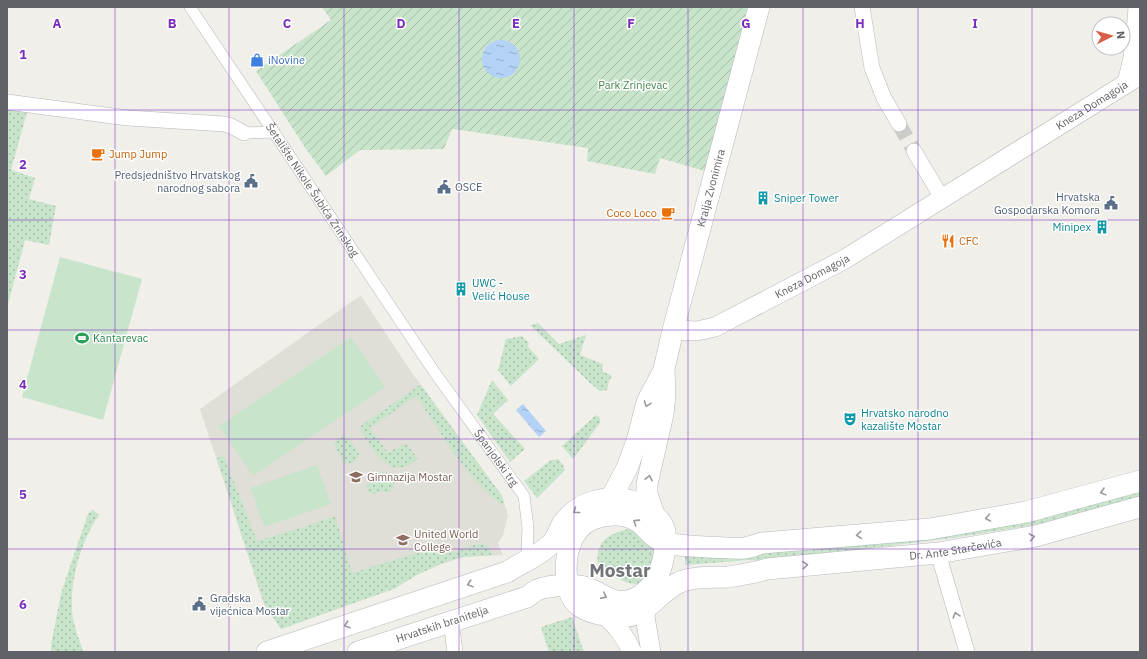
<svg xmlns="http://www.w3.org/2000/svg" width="1147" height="659" viewBox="0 0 1147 659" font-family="'IBM Plex Sans',sans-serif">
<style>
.education{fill:#dfded7}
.grass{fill:url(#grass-dots)}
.garden{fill:url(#garden-furrows)}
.pitch{fill:#c8e4cb}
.water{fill:url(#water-ripples)}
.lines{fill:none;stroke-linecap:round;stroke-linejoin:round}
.minor-tunnel{stroke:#ccccc8;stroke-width:15;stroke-dasharray:15 8;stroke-linecap:butt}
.pedestrian-casing{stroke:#b5b7bb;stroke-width:12}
.minor-casing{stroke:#b5b7bb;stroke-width:16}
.tertiary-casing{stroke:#b5b7bb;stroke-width:20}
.secondary-casing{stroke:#b7b9be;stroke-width:22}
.pedestrian{stroke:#fff;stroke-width:11}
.minor{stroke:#fff;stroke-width:15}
.tertiary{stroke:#fff;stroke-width:19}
.secondary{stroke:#fff;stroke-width:21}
.oneway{stroke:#98999c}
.grid{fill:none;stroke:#7b2cbf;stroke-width:1;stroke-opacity:0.55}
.labels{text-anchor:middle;stroke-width:3;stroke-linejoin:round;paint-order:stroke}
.shop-label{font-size:11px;fill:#366cbe;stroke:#fff;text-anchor:start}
.park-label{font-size:11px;fill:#41844a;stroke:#fff}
.street-label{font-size:11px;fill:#606267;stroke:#fff}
.food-label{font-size:11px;fill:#c56008;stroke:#fff;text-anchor:start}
.service-label{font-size:11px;fill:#4e5e75;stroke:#fff;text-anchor:end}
.culture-label{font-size:11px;fill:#0d838f;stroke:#fff;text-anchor:start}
.leisure-label{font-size:11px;fill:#27864d;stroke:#fff;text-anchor:start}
.education-label{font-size:11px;fill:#785e54;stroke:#fff;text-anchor:start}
.town-label{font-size:19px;font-weight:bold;fill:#717479;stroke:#fff}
.grid-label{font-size:13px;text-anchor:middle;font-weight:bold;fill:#7b2cbf;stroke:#fff;stroke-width:3;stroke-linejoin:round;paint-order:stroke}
</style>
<defs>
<pattern id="grass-dots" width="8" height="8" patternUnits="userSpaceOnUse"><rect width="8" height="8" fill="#c8e4cb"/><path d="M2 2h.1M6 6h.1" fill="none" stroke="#a6bca9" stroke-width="1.8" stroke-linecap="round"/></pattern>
<pattern id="garden-furrows" width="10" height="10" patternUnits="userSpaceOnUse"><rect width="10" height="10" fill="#c8e4cb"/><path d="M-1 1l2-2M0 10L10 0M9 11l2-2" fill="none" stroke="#a6bca9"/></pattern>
<pattern id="water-ripples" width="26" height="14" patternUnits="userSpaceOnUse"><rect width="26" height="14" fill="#b3d2f6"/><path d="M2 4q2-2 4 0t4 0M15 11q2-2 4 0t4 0" fill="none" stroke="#95aecb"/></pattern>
</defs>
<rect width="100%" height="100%" fill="#f0efe9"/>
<path class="education" d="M361,296l51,77 90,123 6,19 -5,20 -5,8 5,12 -40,2 -21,7 -30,13 -16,11 -115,41 -17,-25 -64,-195 154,-109z"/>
<path class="grass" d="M7,102l22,3 -18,65 24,8 -6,21 27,7 -7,39 -24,-5 -18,68z
M538,323l21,21 27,-9 -6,20 23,9 -1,7 10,5 -3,5 -2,9 -7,1 -10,-8 -60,-58z
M522,336l7,7 -1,4 11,12 -28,27 -13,-16 8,-31z
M492,380l16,20 -15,14 32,35 -15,13 -33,-47z
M421,385l81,111 2,8 -2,1c-37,-27 -60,-72 -86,-109l-46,32 18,25 18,-10 12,16c-4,2 -7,5 -11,7 -23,9 -37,-21 -47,-37l2,-4 56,-39z
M596,415l4,3v5l-27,36 -11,-13z
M346,436c6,5 8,12 13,17 -2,9 -7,10 -15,11l-10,-20c3,-5 6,-7 12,-8z
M220,456h4l33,85 47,-14 31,-11 17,57 81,-25 5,5c6,-1 13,-1 19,-2 13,-3 31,-16 35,4 -9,1 -19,1 -28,2 -23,4 -49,18 -68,31l-115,41 -17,-25 -47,-145z
M558,459l5,6 2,5 -28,28 -13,-17 27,-21z
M383,472l6,2 7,7 -5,10 -4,2 -5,-2c-5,3 -8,3 -14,1 -5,-12 7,-15 15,-20z
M1140,490v9l-101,25 -87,14 -186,23 -16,-1 -65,5v-11z
M93,510l6,5c-19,27 -31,71 -26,104 2,11 7,22 10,33h-32v-8l11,-54 26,-76z
M628,529l8,3 27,21 -5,17 -20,15 -13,-3 -16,-9 -11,-2c-3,-26 4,-35 30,-42z
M572,617l12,35h-35l-8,-25z"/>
<path class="garden" d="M322,7h433l-40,167 -55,-16 -5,16 -68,-13 1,-13 -136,-19 -8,20 -84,1 -34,26 -20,-27 -50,-78 75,-51z"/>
<path class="pitch" d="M60,257l82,22 -39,141 -81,-23z
M351,337l34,50 -132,89 -34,-50z
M317,465l14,39 -67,23 -13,-39z"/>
<path class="water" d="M482 59a19 19 0 1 1 38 0a19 19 0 1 1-38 0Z
M523,404l23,27 -7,6 -23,-27z"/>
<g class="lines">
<path class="minor-tunnel" d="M899,124l15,27"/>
<g class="pedestrian-casing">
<g id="pedestrian">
<path id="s1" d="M190,7l245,366 89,123 4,32 -1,25"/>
<path d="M244,133l30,-1"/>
</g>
</g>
<g class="minor-casing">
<path id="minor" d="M862,7l10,61 12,30 15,26
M7,102l121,16 96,6 7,2 13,7
M914,151l28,47
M938,553l29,99
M451,621l4,31"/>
</g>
<g class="tertiary-casing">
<g id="tertiary">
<path d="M1126,84c9,-25 10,-51 12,-77"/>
<path id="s2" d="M673,330l24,1 18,-4 130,-68 295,-184"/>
<path d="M648,596l-3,21 6,35"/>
<path d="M605,615c12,11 21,22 27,37"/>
</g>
</g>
<g class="secondary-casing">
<g id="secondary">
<path id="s3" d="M1140,481l-114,31 -96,17 -168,14c-6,2 -12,4 -17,5 -13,1 -27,-1 -40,-1 -13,-1 -26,-1 -39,-4 -12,-4 -17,-12 -26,-20 -13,-10 -32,-10 -47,-4 -24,9 -29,40 -26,62 1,9 4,18 11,24 9,7 26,11 37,12 31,3 41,-24 65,-35 14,-6 33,-4 48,-5 13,-2 26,-4 39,-8l171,-16 98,-17 104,-29"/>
<path d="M606,508l21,-40 10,-27 10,-39 16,-30"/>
<path id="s4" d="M654,515l-7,-21v-10l16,-70 2,-20 -1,-25 9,-39 86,-323"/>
<path d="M267,652l240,-80c14,-9 32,-16 44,-28 6,-6 8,-14 12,-21 7,-9 18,-18 29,-21 24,-7 40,-5 60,11 6,5 12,11 13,19 1,9 0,19 -2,28 -3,14 -10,27 -22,35 -26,18 -39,-6 -62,-9 -10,-2 -33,0 -42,4 -4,2 -7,5 -10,7l-169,55"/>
</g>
</g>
<use href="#pedestrian" class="pedestrian"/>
<use href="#minor" class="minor"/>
<use href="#tertiary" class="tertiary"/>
<use href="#secondary" class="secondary"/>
</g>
<defs><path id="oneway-chevron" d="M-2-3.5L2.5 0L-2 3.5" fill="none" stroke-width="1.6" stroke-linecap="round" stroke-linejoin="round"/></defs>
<g class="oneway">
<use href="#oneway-chevron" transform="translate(647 404) rotate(110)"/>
<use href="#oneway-chevron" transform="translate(649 478) rotate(-78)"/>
<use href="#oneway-chevron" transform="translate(1103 492) rotate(165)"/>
<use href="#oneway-chevron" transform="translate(576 511) rotate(142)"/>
<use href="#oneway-chevron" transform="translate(988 518) rotate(170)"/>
<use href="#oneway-chevron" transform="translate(636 522) rotate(-147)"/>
<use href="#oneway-chevron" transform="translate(859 535) rotate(175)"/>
<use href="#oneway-chevron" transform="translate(1032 537) rotate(-11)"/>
<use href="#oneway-chevron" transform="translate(805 565) rotate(-5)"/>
<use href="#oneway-chevron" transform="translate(470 584) rotate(162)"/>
<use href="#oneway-chevron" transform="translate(604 596) rotate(26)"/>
<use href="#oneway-chevron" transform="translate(956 615) rotate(-106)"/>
<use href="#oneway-chevron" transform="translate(347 625) rotate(161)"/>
</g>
<path class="grid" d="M115,7v645M229,7v645M344,7v645M459,7v645M574,7v645M688,7v645M803,7v645M918,7v645M1032,7v645M7,110h1133M7,220h1133M7,330h1133M7,439h1133M7,549h1133"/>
<defs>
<g id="shop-bare" transform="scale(1.08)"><path d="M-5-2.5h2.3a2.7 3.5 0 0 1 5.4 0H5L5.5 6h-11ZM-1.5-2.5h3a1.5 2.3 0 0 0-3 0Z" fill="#3f7fe0" stroke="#fff" stroke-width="2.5" paint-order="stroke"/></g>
<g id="cafe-bare" transform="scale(1.08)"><path d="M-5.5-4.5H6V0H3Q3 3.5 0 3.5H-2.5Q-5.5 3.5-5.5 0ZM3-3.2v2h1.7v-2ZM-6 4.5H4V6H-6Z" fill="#e8710a" stroke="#fff" stroke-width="2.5" paint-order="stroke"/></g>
<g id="civic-bare" transform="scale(1.08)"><path d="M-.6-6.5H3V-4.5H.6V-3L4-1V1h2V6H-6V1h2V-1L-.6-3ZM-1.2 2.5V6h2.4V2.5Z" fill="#5c6f8a" stroke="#fff" stroke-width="2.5" paint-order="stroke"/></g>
<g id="building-bare" transform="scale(1.08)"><path d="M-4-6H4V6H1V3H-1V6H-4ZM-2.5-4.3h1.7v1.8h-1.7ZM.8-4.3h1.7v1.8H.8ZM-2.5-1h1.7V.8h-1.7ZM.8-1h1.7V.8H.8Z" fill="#0f9aa8" stroke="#fff" stroke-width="2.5" paint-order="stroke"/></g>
<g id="restaurant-bare" transform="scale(1.08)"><path d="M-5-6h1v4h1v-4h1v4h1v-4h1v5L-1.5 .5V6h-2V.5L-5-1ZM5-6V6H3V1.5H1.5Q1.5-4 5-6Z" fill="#e8710a" stroke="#fff" stroke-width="2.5" paint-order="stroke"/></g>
<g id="stadium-bare" transform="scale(1.08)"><path d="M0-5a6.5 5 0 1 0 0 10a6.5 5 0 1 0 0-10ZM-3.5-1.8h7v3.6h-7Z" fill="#2e9e5b" stroke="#fff" stroke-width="2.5" paint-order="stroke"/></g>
<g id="theatre-bare" transform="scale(1.08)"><path d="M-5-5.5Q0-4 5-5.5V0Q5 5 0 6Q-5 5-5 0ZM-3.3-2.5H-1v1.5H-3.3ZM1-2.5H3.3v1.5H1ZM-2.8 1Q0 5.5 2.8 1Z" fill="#0f9aa8" stroke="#fff" stroke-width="2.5" paint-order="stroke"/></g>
<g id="school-bare" transform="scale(1.08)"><path d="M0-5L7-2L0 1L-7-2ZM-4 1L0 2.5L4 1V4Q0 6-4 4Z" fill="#8d6e63" stroke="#fff" stroke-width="2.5" paint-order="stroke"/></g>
</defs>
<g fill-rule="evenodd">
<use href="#shop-bare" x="257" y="60"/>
<use href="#cafe-bare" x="98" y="154"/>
<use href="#civic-bare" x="251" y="181"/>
<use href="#civic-bare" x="444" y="187"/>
<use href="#building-bare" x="763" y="198"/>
<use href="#civic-bare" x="1111" y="203"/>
<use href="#cafe-bare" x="668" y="213"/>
<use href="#building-bare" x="1102" y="227"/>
<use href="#restaurant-bare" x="948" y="241"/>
<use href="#building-bare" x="461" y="289"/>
<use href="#stadium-bare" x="82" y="338"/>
<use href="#theatre-bare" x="850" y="419"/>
<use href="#school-bare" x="356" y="477"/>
<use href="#school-bare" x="403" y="540"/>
<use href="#civic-bare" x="199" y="604"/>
</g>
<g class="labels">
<g class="shop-label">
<text x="268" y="64">iNovine</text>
</g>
<g class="park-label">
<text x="633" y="89">Park Zrinjevac</text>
</g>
<g class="street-label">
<text dy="4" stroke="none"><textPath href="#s2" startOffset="480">Kneza Domagoja</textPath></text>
<text dy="4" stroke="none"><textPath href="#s4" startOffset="336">Kralja Zvonimira</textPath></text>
<text dy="4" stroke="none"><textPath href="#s1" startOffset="220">Šetalište Nikole Šubića Zrinskog</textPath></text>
<text dy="4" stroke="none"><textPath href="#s2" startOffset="152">Kneza Domagoja</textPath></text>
<text dy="4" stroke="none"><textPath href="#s1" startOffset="545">Španjolski trg</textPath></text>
<text dy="4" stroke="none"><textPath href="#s3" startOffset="1056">Dr. Ante Starčevića</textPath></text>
<text transform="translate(442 624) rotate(-18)" y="4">Hrvatskih branitelja</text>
</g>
<g class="food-label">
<text x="109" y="158">Jump Jump</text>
<text x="657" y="217" text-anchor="end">Coco Loco</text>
<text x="959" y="245">CFC</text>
</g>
<g class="service-label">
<text x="240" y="179">Predsjedništvo Hrvatskog<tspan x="240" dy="13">narodnog sabora</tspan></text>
<text x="455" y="191" text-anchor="start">OSCE</text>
<text x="1100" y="201">Hrvatska<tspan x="1100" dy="13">Gospodarska Komora</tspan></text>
<text x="210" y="602" text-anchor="start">Gradska<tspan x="210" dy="13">vijećnica Mostar</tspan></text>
</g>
<g class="culture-label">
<text x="774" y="202">Sniper Tower</text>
<text x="1091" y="231" text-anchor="end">Minipex</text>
<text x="472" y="287">UWC -<tspan x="472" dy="13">Velić House</tspan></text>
<text x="861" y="417">Hrvatsko narodno<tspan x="861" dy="13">kazalište Mostar</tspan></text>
</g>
<g class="leisure-label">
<text x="93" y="342">Kantarevac</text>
</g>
<g class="education-label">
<text x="367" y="481">Gimnazija Mostar</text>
<text x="414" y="538">United World<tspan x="414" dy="13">College</tspan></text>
</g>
<g class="town-label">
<text x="620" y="577">Mostar</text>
</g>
</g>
<g class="grid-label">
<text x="57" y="28">A</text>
<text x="172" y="28">B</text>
<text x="287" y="28">C</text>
<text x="401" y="28">D</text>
<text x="516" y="28">E</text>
<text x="631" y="28">F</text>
<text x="746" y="28">G</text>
<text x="860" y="28">H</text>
<text x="975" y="28">I</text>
<text x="23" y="59">1</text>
<text x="23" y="169">2</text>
<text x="23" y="279">3</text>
<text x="23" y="389">4</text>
<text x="23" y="499">5</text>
<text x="23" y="609">6</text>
</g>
<rect width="1147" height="659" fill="none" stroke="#606267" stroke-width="16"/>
<g transform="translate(1111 36) rotate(84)"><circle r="19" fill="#ffffff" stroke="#bfc0c2"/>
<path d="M0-3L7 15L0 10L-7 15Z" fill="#d66048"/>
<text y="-6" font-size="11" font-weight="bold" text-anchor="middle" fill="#606267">N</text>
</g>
</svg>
